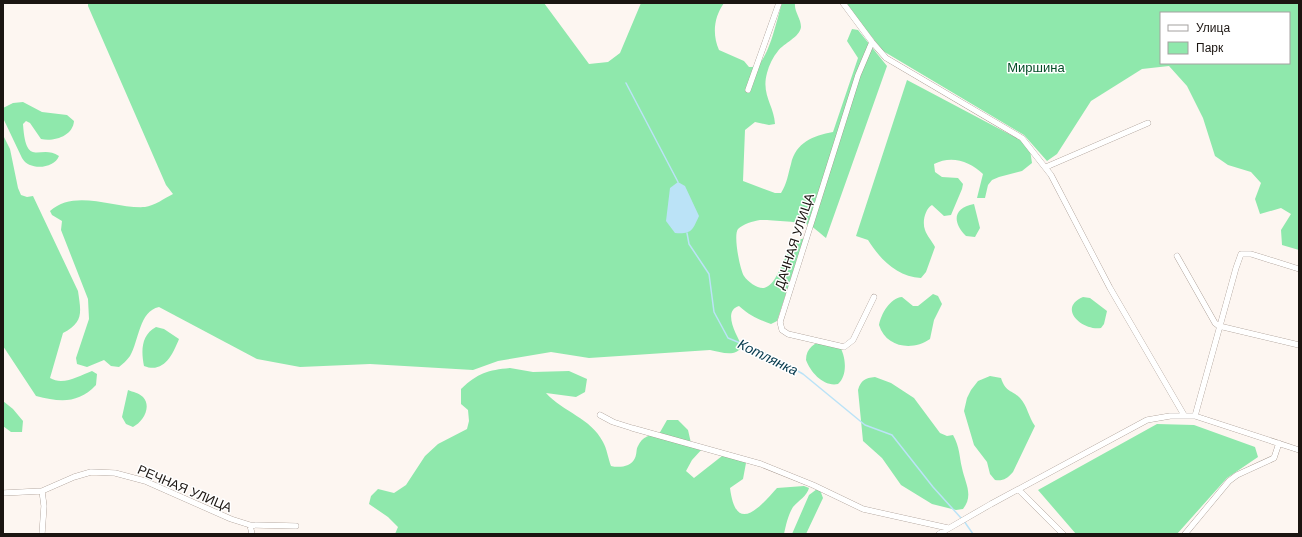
<svg xmlns="http://www.w3.org/2000/svg" width="1302" height="537" viewBox="0 0 1302 537" font-family="Helvetica,sans-serif">
<style>
.green{fill:#8fe8ac;fill-rule:evenodd}
.water{fill:#bbe3f7}
.lines{fill:none;stroke-linecap:round;stroke-linejoin:round}
.stream{stroke:#bbe3f7;stroke-width:1.5}
.minor-casing{stroke:#97877d;stroke-width:6}
.minor{stroke:#fff;stroke-width:5.5}
.labels{text-anchor:middle;stroke-width:3;stroke-linejoin:round;paint-order:stroke}
.park-label{font-size:13px;fill:#054e28;stroke:#fff}
.street-label{font-size:13px;fill:#1b1511;stroke:#fff}
.water-label{font-size:14px;font-style:italic;fill:#05394d;stroke:#fff}
</style>
<rect width="100%" height="100%" fill="#fdf6f1"/>
<path class="green" d="M88,3h456l45,61 19,-2 12,-9 21,-50h83c-10,14 -12,31 -5,47l25,11 5,6c3,0 7,0 9,-2 12,-11 19,-46 24,-62h13c-1,9 6,15 6,24 -1,10 -17,16 -23,24 -5,6 -9,14 -11,22 -6,22 7,32 8,51l-6,1 -14,-3 -10,8 -2,51 32,12h6c6,-9 7,-19 10,-29 5,-22 22,-28 42,-32l25,-74 -11,-17 5,-12 6,1 29,36 -61,172c-5,-4 -11,-10 -17,-13 -6,-3 -41,-5 -49,-5 -7,1 -17,4 -22,9 -5,6 2,41 6,47 4,6 14,13 20,12 17,-4 18,-42 40,-50l-27,83 -6,3c-13,-5 -21,-8 -32,-18 -17,5 -2,30 3,40 -6,12 -21,6 -32,4l-121,8 -38,-6 -53,9 -25,9 -103,-6 -70,3 -43,-8 -98,-52c-20,4 -20,34 -29,49 -3,4 -7,8 -11,11l-8,-1 -7,-6 -17,7 -10,-3 -1,-6 13,-39 -1,-20 -27,-69 1,-9 -10,-6 -2,-4c25,-23 65,-2 95,-4 9,-1 20,-9 28,-13l-7,-9 -78,-179z
M845,3h454v247l-17,-5 -1,-15 10,-16 -10,-6 -21,6 -5,-15 6,-16 -10,-11 -23,-7 -13,-9 -12,-38 -16,-32 -18,-20 -27,3 -51,32 -34,53 -10,7 -23,-26 -141,-84zM1161,13h128v50h-128z
M907,80l117,62 6,8 2,13 -10,8 -23,6 -7,3 -4,5 -3,13h-8l6,-24c-13,-13 -32,-19 -49,-10l1,8 7,5 16,1 5,6 -1,5 -11,26 -7,1 -12,-11c-7,4 -10,17 -7,25 2,6 7,11 10,17l-9,25 -5,6c-24,-1 -42,-20 -53,-38l-12,-4z
M23,102l19,10 25,3 7,6c-1,15 -20,21 -33,18l-11,-16 -4,-2 -3,3c3,46 17,19 36,32 -5,13 -30,15 -37,2l-19,-40v-10l10,-5z
M3,135l7,14 8,39 3,7 6,2 6,-1 45,95c3,21 6,31 -15,42l-13,45c13,8 29,-2 42,-7l5,3 -1,11c-18,19 -36,17 -60,11l-33,-50z
M974,204l6,24 -5,9 -9,-1c-14,-14 -13,-28 8,-32z
M933,294l5,2 4,8 -8,16 -4,19c-17,12 -44,9 -51,-14 2,-11 11,-27 23,-28l11,9h5z
M1083,297l7,1 17,13 -3,13 -3,4c-19,3 -44,-20 -18,-31z
M156,327l8,2 15,10c-6,15 -15,35 -35,27 -3,-15 -3,-31 12,-39z
M826,340l13,5c7,11 9,30 -1,39 -14,3 -27,-11 -32,-24 0,-12 9,-18 20,-20z
M510,368l23,4 36,-1 18,8 -2,13 -9,5 -30,-4c17,19 45,25 57,49 4,7 5,16 8,24 8,2 20,1 24,-8 2,-4 1,-9 3,-12 4,-9 12,-12 21,-12l8,-14h11l10,10 3,13 12,5 -11,12 -6,11 8,7 28,-22 23,1 1,6 -3,16 -13,9c6,47 29,20 47,0l27,-2 5,2c-2,8 -10,12 -16,19 -5,8 -7,18 -9,27h-389l3,-7 -10,-10 -19,-13 2,-8 7,-7 16,4 12,-8 19,-29 13,-12 29,-15 2,-8 -1,-11 -7,-6v-15c17,-16 27,-19 49,-21z
M990,376l11,2c5,15 10,11 19,20 7,7 9,20 15,28l-22,46c-6,7 -10,9 -18,8l-5,-6 -3,-12 -13,-17 -10,-34 3,-13 4,-8 7,-9z
M875,377l16,6 23,15 26,35 7,3 6,-1c7,13 6,20 9,33 3,15 12,27 1,41l-7,1 -24,-6 -31,-19 -19,-27 -19,-17 -5,-51c3,-10 7,-12 17,-13z
M128,390c5,2 11,3 15,7 9,10 0,25 -10,30l-7,-3 -4,-7z
M3,401l10,8 10,12 -1,11h-11l-8,-6z
M1157,424l37,1 61,22 3,10 -31,21 -50,56h-101l-38,-44z
M817,489l3,1 3,8 -17,36h-14l17,-39z"/>
<path class="water" d="M678,182l7,4 14,30c-7,15 -7,18 -24,17l-9,-12 4,-33z"/>
<g class="lines">
<path class="stream" d="M626,83l52,99
M687,233l2,11 20,30 5,38 14,26 41,17 34,19 62,51 27,10 41,52 28,31
M964,521l9,13"/>
<g class="minor-casing">
<path id="minor" d="M843,3l29,39 14,16 136,80 29,37 59,113 74,127
M872,42l-14,33 -78,247 2,8 6,4 56,13 9,-7 21,-43
M748,90l31,-87
M1046,167l102,-44
M1177,256l38,67 4,3 80,19
M600,415l13,7 19,6 129,36 52,21 50,24 85,19
M1195,416l41,-148 5,-14h10l48,15
M1019,490l44,44
M3,493l39,-2 32,-14 17,-5 24,1 30,8 86,38 19,6 46,1
M250,525l2,9
M42,534l2,-28 -2,-15
M939,534l52,-30 156,-84 23,-4h25l104,34
M1185,534l44,-53 8,-6 37,-17 5,-15"/>
</g>
<use href="#minor" class="minor"/>
</g>
<g class="labels">
<g class="park-label">
<text x="1036" y="72">Миршина</text>
</g>
<g class="street-label">
<text transform="translate(794 241) rotate(-72)" y="5">ДАЧНАЯ УЛИЦА</text>
<text transform="translate(185 488) rotate(23)" y="5">РЕЧНАЯ УЛИЦА</text>
</g>
<g class="water-label">
<text transform="translate(768 357) rotate(26)" y="5">Котлянка</text>
</g>
</g>
<rect width="1302" height="537" fill="none" stroke="#1b1511" stroke-width="8"/>
<rect x="1160" y="12" width="130" height="52" fill="#ffffff" stroke="#a4a1a0"/>
<rect x="1168" y="25" width="20" height="6" fill="#ffffff" stroke="#a4a1a0"/>
<text x="1196" y="32" font-size="12" fill="#1b1511">Улица</text>
<rect x="1168" y="42" width="20" height="12" fill="#8fe8ac" stroke="#a4a1a0"/>
<text x="1196" y="52" font-size="12" fill="#1b1511">Парк</text>
</svg>
